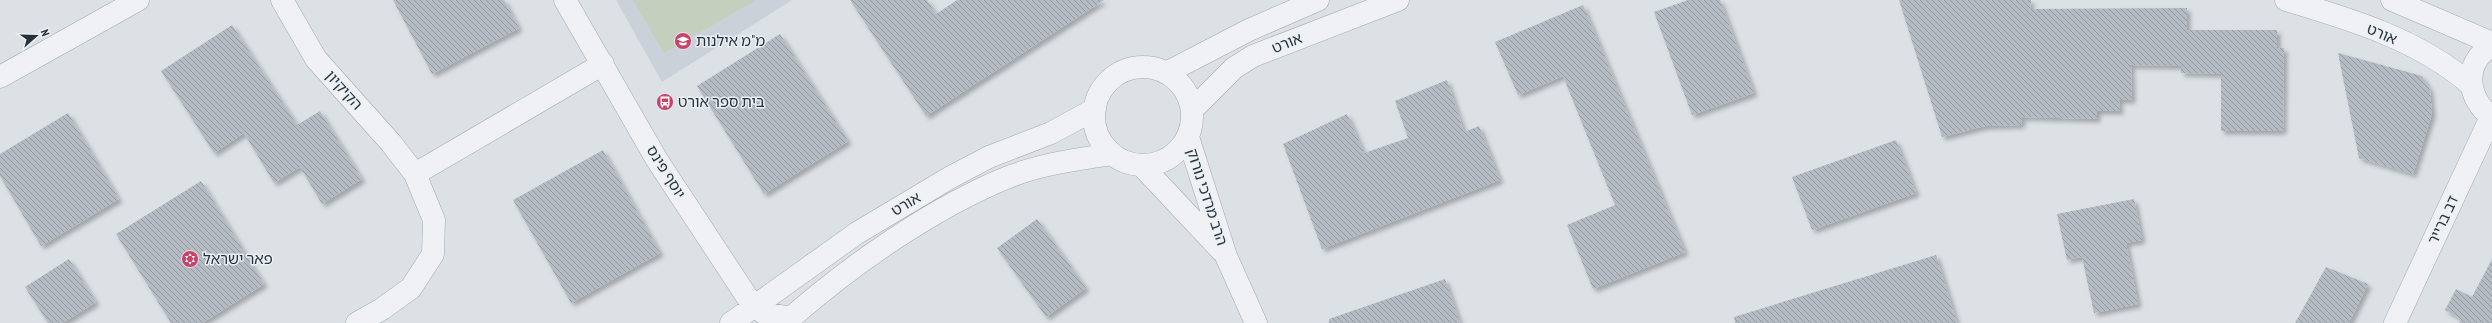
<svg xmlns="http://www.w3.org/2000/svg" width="2492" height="323" viewBox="0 0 2492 323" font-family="'PT Sans Narrow','Noto Sans Hebrew',sans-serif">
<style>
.built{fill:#cad1d8}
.pitch{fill:#c4d0bd}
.building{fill:url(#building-back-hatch);filter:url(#shadow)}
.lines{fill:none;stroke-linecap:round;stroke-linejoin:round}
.minor-casing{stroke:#a2a9b0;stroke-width:23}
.minor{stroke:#eff1f4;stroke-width:22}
.labels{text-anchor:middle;stroke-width:3;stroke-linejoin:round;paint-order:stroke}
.street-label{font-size:15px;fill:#26313c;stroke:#ebf0f4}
.poi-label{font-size:15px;fill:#26313c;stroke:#ebf0f4;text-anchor:start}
</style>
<defs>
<pattern id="building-back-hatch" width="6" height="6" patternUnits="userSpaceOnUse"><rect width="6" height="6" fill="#b4bbc2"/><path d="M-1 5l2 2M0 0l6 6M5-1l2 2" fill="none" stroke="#92999f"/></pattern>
<filter id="shadow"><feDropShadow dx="3.5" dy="3.5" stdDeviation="2" flood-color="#0004"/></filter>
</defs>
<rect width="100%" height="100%" fill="#dce1e6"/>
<path class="built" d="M616,0h176l-130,82z"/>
<path class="pitch" d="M633,0h123l-92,53z"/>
<path class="building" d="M393,0h111l15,28 -87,46z
M850,0h77l9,14 21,-14h147l-178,116z
M1688,0h32l34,93 -62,22 -38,-103z
M1899,0h132l-1,9 157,-1v22h90v18h7l-1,83h-62v-57l-40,-1v-7l-50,-1 1,35h-13l1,11h-23v8l-75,-2 -1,8 -36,1 -43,11z
M1583,5l102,247 -92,37 -26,-64 48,-20 -52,-129 -45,19 -23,-53z
M232,25l65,100 23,-14 42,68 -40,25 -22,-37 -26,16 -30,-50 -30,20 -53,-82z
M780,34l68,107 -84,53 -67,-108z
M2338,53l84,23 8,14 2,24 -19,60 -54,-16z
M1447,80l17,52 15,-6 21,54 -178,69 -39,-105 64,-30 17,39 44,-15 -13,-37z
M68,113l51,86 -78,47 -41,-70v-22z
M1896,140l20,53 -104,37 -20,-53z
M603,150l57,103 -89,50 -58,-103z
M201,181l63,103 -62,39h-31l-55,-89z
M2134,199l8,41 -16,3 12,61 -44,9 -12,-56 -15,3 -10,-46z
M1037,219l49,69 -40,29 -49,-69z
M1936,255l21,68h-222l-1,-6z
M69,259l27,43 -33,21h-15l-23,-36z
M2492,259v64h-33l2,-4 -16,-9 11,-21 16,8z
M2326,267l42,17 -19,39h-54z
M1445,279l15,44h-131v-4z"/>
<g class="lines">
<g class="minor-casing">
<path id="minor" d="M282,0l34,59 75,84 24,31 19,46 -1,34 -22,34 -29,21 -25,14
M565,0l92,160 96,146 11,7 27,5
M2286,0c64,19 134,40 185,85
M2392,0l100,43
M2492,46c-30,16 -25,54 0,71
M1094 116a49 49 0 1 1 98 0a49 49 0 1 1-98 0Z
M1166,73l83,-43 69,-30
M0,77l138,-77
M1192,110l42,-42 19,-12 145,-56
M1188,137l38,119 30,67
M1142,166l79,84
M415,174l188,-110
M731,323l126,-90 94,-56 38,-20 62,-24 44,-24
M785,323c63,-56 148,-116 226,-147 32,-12 67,-17 101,-22
M2395,323l96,-206"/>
</g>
<use href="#minor" class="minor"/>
</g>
<defs>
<g id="school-disc" transform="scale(0.9)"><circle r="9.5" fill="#c94269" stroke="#ebf0f4"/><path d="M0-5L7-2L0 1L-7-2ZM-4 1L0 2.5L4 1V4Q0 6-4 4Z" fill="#fff"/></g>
<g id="bus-disc" transform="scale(0.9)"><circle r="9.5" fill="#c94269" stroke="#ebf0f4"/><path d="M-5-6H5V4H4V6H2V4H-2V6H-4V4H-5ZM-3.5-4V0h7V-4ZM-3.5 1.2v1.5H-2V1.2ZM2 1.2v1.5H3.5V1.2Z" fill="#fff"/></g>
<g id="synagogue-disc" transform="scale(0.9)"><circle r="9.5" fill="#c94269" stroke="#ebf0f4"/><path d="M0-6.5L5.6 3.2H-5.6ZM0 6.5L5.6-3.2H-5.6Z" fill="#fff"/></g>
</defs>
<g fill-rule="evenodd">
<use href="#school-disc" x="683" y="41"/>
<use href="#bus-disc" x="665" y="102"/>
<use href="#synagogue-disc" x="190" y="259"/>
</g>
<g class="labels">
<g class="street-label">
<text transform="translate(2382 34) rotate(23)" y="5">אורט</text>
<text transform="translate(1287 43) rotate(-22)" y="5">אורט</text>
<text transform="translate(344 90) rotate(48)" y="5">הקיקיון</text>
<text transform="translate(666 172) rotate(58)" y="5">יוסף פינס</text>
<text transform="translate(1207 197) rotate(72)" y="5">הרב מרדכי נורוק</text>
<text transform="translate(906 204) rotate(-31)" y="5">אורט</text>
<text transform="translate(2443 220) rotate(-65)" y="5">דב ברייר</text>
</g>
<g class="poi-label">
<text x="696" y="46">מ"מ אילנות</text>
<text x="678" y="107">בית ספר אורט</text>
<text x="203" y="264">פאר ישראל</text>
</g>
</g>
<g transform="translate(36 36) rotate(70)" stroke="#ebf0f4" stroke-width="3" paint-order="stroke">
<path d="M0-3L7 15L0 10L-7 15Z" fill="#26313c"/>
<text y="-6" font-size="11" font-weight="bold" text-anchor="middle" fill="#26313c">N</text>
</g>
</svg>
